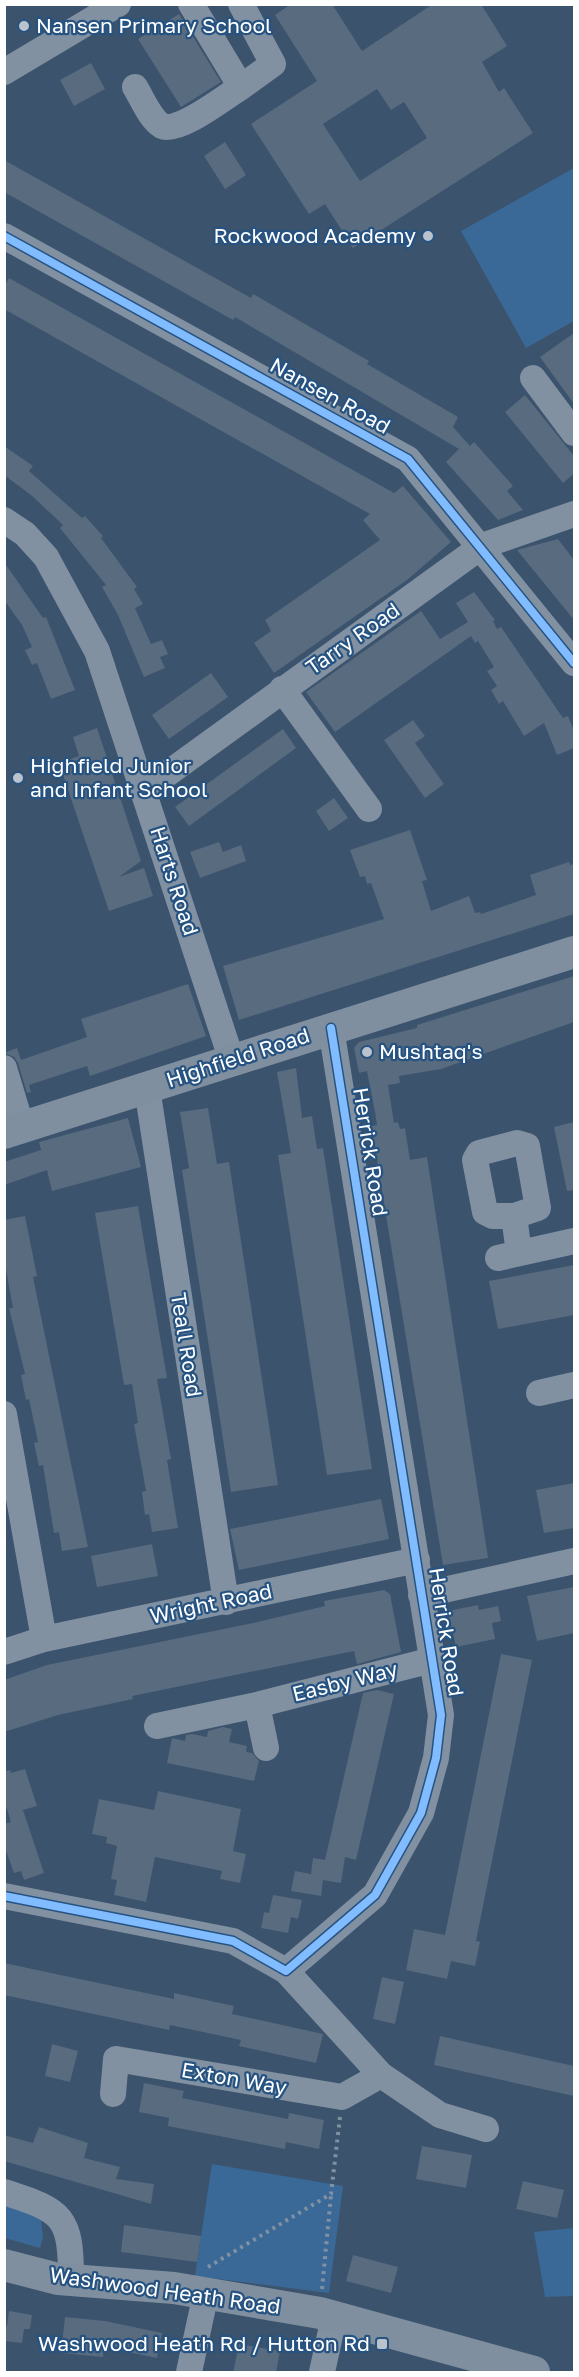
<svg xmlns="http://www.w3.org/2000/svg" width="579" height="2377" viewBox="0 0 579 2377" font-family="'Golos Text',sans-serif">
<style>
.green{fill:#3b6997}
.building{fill:#586b7f;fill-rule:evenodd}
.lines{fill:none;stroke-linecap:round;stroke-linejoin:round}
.path{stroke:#8191a2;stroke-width:4;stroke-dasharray:3 4.5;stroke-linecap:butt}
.minor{stroke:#8191a2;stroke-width:26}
.major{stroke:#7f8fa0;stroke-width:32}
.cycleway-casing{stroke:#265381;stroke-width:11}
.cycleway{stroke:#80bcff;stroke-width:8}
.poi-dot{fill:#bac3cc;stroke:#265381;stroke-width:2}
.labels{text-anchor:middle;stroke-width:4.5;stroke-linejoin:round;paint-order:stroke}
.poi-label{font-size:21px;fill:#fff;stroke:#265381;text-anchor:start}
.street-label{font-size:21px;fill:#fff;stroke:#265381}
</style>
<rect width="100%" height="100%" fill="#3b536c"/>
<path class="green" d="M574,168v153l-48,27 -65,-117z
M212,2164l131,22 -14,107 -134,-17z
M4,2199l37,20 2,18 -3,11 -35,-10z
M574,2228v68l-29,1 -11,-65z"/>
<path class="building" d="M291,4h41l30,47 71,-47h48l26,42 -25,16 17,30 5,-4 29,45 -180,115 -28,-44 -16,10 -58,-90 66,-43 -42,-66zM377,89l14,21 13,-8 23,36 -67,43 -37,-57z
M179,14l42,68 -40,25 -43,-68z
M91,63l14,26 -31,17 -14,-26z
M225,142l21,33 -21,14 -21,-33z
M4,160l247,138 2,-4 116,67 -2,3 91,53 -5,10 17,19 4,-4 39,44 -6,5 16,19 -25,10 -52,-58 13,-13 -224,-132 -2,3 -229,-128z
M9,278l385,215 9,-7 48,56 -44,38 -133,93 -20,-30 17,-12 -6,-11 115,-80 -17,-20 7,-6 -366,-205v-22z
M574,333v71l-34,-47z
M525,395l49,61v18l-11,9 -58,-71z
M4,446l29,20 -4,5 53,47 3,-2 18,20 -2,2 36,49 -3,2 9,15 -8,4 16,36 11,-4 6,14 -8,3 5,11 -21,9 -26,-62 -16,-28 4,-2 -46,-57 3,-3 -32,-30 -27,-20z
M558,539l16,21v60l-57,-70z
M4,562l39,56 3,-1 29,73 -24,9 -14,-36 -5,2 -7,-15 7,-3 -10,-22 -18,-25z
M474,592l21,28 -2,1 4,8 4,-2 62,91 5,-2 6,15v17l-17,7 -13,-32 -20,13 -21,-35 -4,3 -8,-14 6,-4 -10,-15 7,-4 -16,-26 -3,2 -4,-7 -136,96 -29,-40 115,-81 19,28 28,-17 -12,-19z
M211,673l17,24 -59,42 -17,-24z
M413,720l12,16 -10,7 29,41 -19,14 -41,-58z
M97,728l44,133 -22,16 25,-9 9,28 -44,15 -50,-148 20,-7 -6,-19z
M283,729l13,19 -107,78 -14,-19z
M334,798l14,20 -19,13 -13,-20z
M410,830l17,50 -5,1 9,30 38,-15 6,17 5,-1 1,2 55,-19 -6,-20 39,-13 1,3 4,-1v50l-335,106 -16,-54 161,-47 -13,-36 -4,1 -2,-8 -5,1 -10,-27z
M219,842l4,10 18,-7 5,16 -46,17 -10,-26z
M574,976v46l-133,47 -42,7 1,7 -12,2 6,38 4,-1 2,7 5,-1 5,32 17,-3 61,401 -45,7 -65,-399 -6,-40 5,-1 -2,-13 -8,-41 -8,2 -5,-25 5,-6 58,-14v-3z
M188,984l18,52 -116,40 -3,-10 -58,19 2,7 -4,1 -9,-30 -4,-6 -10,-4 13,-5 4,12 66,-23 -6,-18z
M296,1068l6,50 10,-2 5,33 6,-1 49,321 -45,6 -49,-320 13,-2 -14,-81z
M208,1108l9,56 12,-2 49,323 -47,7 -49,-322 7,-2 -9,-56z
M128,1118l13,49 -89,24 -5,-21 -43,15v-23l37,-12 -2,-8z
M574,1122v68l-7,1 -13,-64z
M138,1206l29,172 -10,1 14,80 -4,1 11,68 -26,4 -3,-18 -4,1 -3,-23 4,-1 -12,-67 4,-1 -6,-39 -8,1 -29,-172z
M25,1216l12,60 -4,1 55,270 -26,4 -3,-19 -5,1 -11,-68 -4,1 -5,-23 4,-1 -9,-43 -3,1 -5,-25 4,-1 -16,-66h4l-9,-50v-38z
M574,1265v50l-76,14 -9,-48z
M574,1483v45l-30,5 -8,-43z
M381,1499l8,40 -150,31 -9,-41z
M152,1544l6,32 -61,11 -6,-31z
M574,1587v46l-37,8 -10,-45z
M384,1590l6,4 11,58 -44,12 -3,-13 -222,45 1,3 -75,16 -54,17v-52l43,-15 206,-42 72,-17 -1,-5z
M478,1605l1,5 19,-4 3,15 -9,2 3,16 -39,8 -8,-36z
M501,1654l31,6 -56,281 4,1 -5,24 -24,-5 -4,18 -41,-9 8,-41 31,6z
M377,1690l17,4 -38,166 -11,-3 -4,26 -18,-3 -2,16 -30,-5 4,-20 16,3 2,-16 12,2 38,-167z
M223,1727l9,2 -3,13 18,4 -1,6 6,1 7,8 -5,20 -87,-18 5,-25 13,3 1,-6 6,-1 15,3 1,-6z
M25,1769l12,37 -14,4 21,63 -20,7 -3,-9 -7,2 -10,-28v-21l7,-2 -7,-22v-28l6,-2 1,3z
M158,1791l83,18 -8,42 13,3 -6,29 -20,-4 2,-8 -67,-14 -9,45 -32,-7 3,-15 -6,-1 6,-33 -11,-3 1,-6 -15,-3 7,-35 55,11z
M273,1895l29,5 -4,19 -7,-2 -3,16 -27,-5 3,-16 5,1z
M4,1963l170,36v-6l60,13 -2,8 91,20 -7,29 -77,-17 2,-6 -71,-15 -1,5 -165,-35z
M382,1977l22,5 -9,42 -22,-5z
M440,2036l134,30v30l-140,-31z
M52,2044l26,7 -8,31 -25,-6z
M144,2083l40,8 -2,7 106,21 1,-6 35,7 -5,29 -33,-7 -1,7 -117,-23 1,-8 -30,-6z
M39,2127l49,16 -4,15 36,9 -4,12 38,5 -3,20 -147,-43v-26l29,8z
M422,2146l50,9 -6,33 -50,-9z
M523,2181l41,9 -7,28 -41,-9z
M124,2225l77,11 -4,26 -76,-10z
M353,2255l45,12 -7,26 -45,-12z
M9,2311l23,4 -2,14h-6l-2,14 -18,-2v-15h3z
M65,2317l40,4 57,12 -5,25 -53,-11 -1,10 -42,-4z
M239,2344l41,7 -4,22h-43z"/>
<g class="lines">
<path class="path" d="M208,2267l123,-73 9,-77
M322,2289l9,-94"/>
<path class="minor" d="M4,72l114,-68
M135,87c7,11 15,32 27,39 16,8 64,-30 79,-39l-50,-83
M241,87l32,-23 -32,-60
M4,236l404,223 166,204
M533,378l41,55
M4,520l21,14 21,23 51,94 135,410
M282,689l87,120
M145,790l337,-244 92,-32
M4,1068l18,60
M147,1088l79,514
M514,1216h-21l-8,-4 -10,-52 4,-7 38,-10 10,3 11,62 -24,8 5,37
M498,1258l76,-17
M539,1393l35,-8
M4,1414l40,225
M421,1595l153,-34
M4,1652l40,-13 373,-79
M257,1705l9,43
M157,1726l100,-21 175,-45
M4,1896l229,45 53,30 89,-76 46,-82 15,-55 5,-43 -110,-687
M286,1971l95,104 59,40 46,14
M113,2094l3,-35 226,38 39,-22
M4,2192c60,19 67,25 67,88
M189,2372l17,-79
M322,2372l12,-55"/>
<path class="major" d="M4,1133l570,-181
M4,2265l54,14 116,9 146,25 214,59"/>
<g class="cycleway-casing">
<path id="cycleway" d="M4,236l404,223 166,204
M4,1896l229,45 53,30 89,-76 46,-82 15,-55 5,-43 -110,-687"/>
</g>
<use href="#cycleway" class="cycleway"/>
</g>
<g class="poi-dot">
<circle cx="24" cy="26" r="6"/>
<circle cx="428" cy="236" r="6"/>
<circle cx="18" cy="778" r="6"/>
<circle cx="367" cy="1052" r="6"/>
<rect x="376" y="2338" width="12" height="12" rx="3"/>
</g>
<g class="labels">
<g class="poi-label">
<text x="36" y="33">Nansen Primary School</text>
<text x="416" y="243" text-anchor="end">Rockwood Academy</text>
<text x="30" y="773">Highfield Junior<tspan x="30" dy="24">and Infant School</tspan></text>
<text x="379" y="1059">Mushtaq's</text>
<text x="370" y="2351" text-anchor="end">Washwood Heath Rd / Hutton Rd</text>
</g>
<g class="street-label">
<text transform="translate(330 396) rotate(29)" y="7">Nansen Road</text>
<text transform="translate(353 639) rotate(-35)" y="7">Tarry Road</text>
<text transform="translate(174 881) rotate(72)" y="7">Harts Road</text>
<text transform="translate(238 1058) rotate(-18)" y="7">Highfield Road</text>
<text transform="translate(370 1152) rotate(81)" y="7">Herrick Road</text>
<text transform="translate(186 1345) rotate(81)" y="7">Teall Road</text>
<text transform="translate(211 1604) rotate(-12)" y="7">Wright Road</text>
<text transform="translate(446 1632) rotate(81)" y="7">Herrick Road</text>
<text transform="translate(345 1682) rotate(-14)" y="7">Easby Way</text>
<text transform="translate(234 2079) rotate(10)" y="7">Exton Way</text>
<text transform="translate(165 2291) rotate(8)" y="7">Washwood Heath Road</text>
</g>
</g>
<rect width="579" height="2377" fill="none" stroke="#ffffff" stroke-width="12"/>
</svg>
